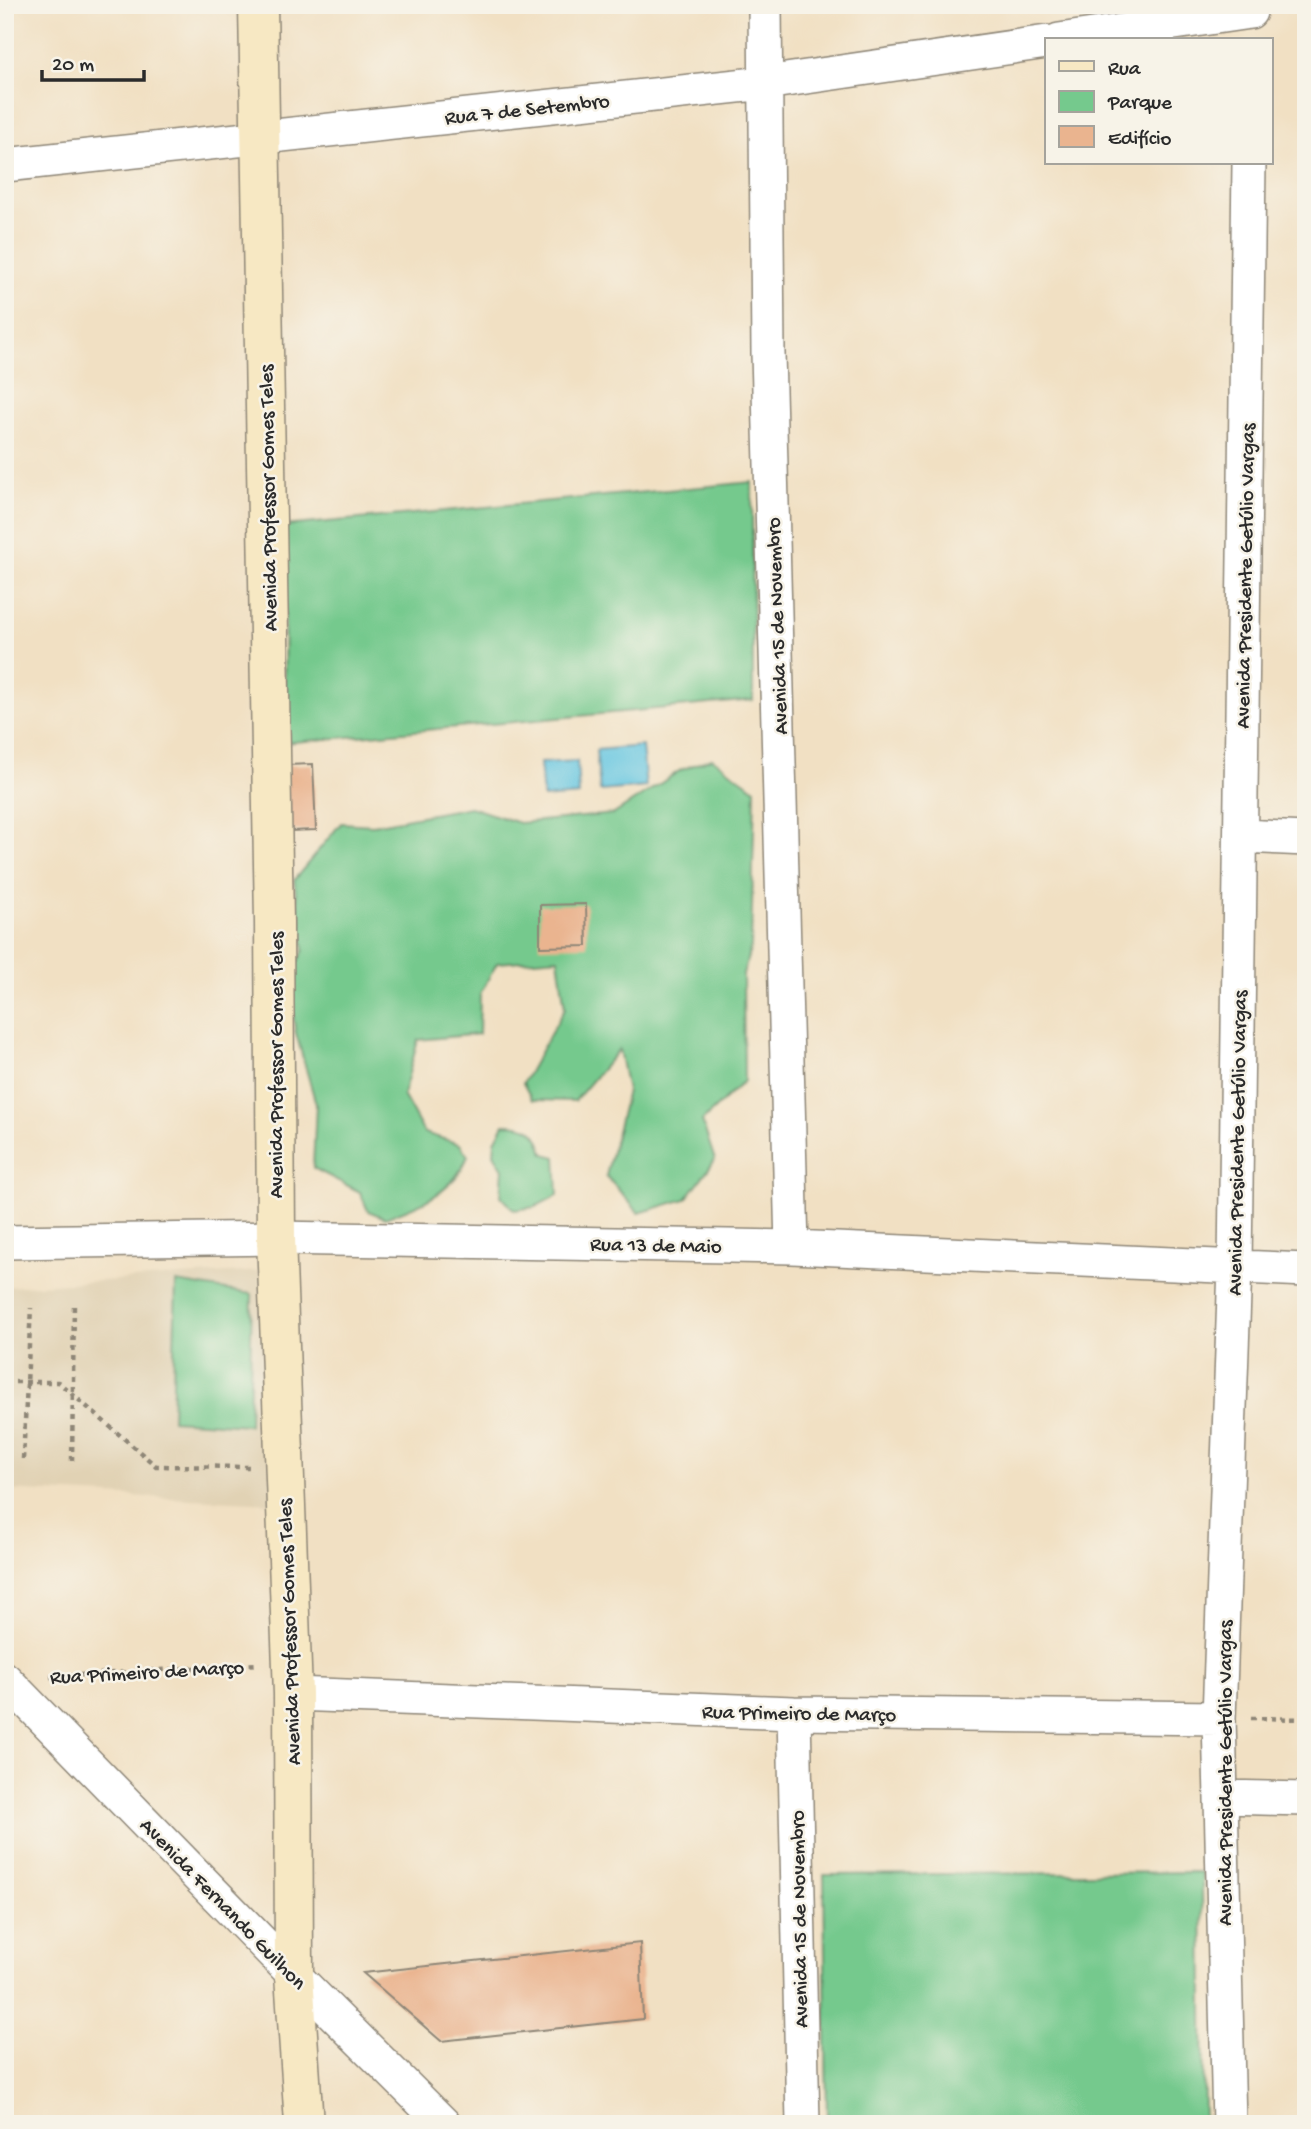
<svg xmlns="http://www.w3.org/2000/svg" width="1311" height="2129" viewBox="0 0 1311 2129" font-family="'Gochi Hand',sans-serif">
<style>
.built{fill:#e1d2b4}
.green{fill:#75c98d;stroke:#507a5c;stroke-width:2}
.water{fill:#63c6e1;stroke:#477886;stroke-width:2}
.building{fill:#eab48f}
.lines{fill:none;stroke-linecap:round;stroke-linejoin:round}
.street-casing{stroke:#8e8677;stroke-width:36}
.secondary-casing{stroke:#8e8677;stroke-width:41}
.path{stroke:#8e8677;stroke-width:4.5;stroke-dasharray:5 5;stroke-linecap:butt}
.street{stroke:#fff;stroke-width:33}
.secondary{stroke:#f7e8c3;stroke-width:38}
.labels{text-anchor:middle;stroke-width:5;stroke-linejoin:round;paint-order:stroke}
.street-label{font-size:21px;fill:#2b2b2b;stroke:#f7f3e8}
</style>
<rect width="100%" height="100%" fill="#f7f3e8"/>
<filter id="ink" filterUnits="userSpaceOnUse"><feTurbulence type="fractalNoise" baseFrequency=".0143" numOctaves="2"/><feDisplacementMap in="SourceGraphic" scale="14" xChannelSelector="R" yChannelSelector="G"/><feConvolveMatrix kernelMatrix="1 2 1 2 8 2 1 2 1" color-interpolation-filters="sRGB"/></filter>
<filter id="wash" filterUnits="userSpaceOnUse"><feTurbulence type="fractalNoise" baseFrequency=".00686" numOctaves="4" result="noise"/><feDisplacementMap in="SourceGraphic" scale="28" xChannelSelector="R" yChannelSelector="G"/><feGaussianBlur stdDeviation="1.57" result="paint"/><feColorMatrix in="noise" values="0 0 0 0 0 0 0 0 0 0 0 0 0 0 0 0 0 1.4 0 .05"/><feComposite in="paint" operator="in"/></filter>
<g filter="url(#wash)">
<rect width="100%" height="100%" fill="#f1e0c3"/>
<path class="built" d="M260,1271l12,232 -267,-13v-203z"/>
<path class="green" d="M752,482l1,218 -469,43 1,-217z
M712,758l43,31 -4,157 -8,29 1,106 -42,40 13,39 -29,39 -47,14 -33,-37 21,-85 -8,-42 -44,52 -43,-1 -9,-17 42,-75 -7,-50 -61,5 -17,31 -1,40 -61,6 -15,55 21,38 36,11 8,12c-16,39 -47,48 -83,62l-17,-7 -8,-19 -47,-24 3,-64 -21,-74 -6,-53 15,-27 -10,-70 47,-57 32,2 97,-18 49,16 95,-9 67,-44z
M504,1124c24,0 34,5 40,30l12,3 2,38 -23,12 -21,3 -13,-14 2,-27 -9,-15 1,-13z
M176,1282l76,12 -3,131 -77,-5z
M1202,1872l2,252h-377l-3,-249z"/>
<path class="water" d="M642,746l4,41 -46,4 -4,-41z
M577,761l2,34 -36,3 -3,-35z"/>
<g id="blocks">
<path class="building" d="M313,764l3,66 -27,1 -3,-66z
M586,904l1,42 -47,1v-42z
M640,1943l3,76 -202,22 -78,-68z"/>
</g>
</g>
<g filter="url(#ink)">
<use href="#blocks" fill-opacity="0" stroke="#8e8677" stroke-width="2"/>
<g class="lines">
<g class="street-casing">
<path id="street" d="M765,5l3,348 24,894
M1059,40l191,-28
M5,165l760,-82 282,-41
M1241,836l65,3
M5,1242l271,-4 516,9 514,23
M5,1679l289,296 150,149
M293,1694l501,19 425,5
M794,1713l9,411
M1223,1797l83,2
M1229,2124l-10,-406 16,-452 14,-1103"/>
</g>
<g class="secondary-casing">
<path id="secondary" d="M258,5l16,917 2,316 17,456 1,281 10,149"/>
</g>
<path class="path" d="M5,1382h53l98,84 94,1
M23,1459l8,-151
M72,1461l2,-159
M50,1677l207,-13
M1251,1718l55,1"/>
<use href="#street" class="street"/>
<use href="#secondary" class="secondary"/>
</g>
</g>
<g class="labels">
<g class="street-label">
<text transform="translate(527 108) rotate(-6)" y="7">Rua 7 de Setembro</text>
<text transform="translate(267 498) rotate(-91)" y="7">Avenida Professor Gomes Teles</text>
<text transform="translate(1244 576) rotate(-89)" y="7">Avenida Presidente Getúlio Vargas</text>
<text transform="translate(776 626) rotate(-92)" y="7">Avenida 15 de Novembro</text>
<text transform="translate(275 1065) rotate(-90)" y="7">Avenida Professor Gomes Teles</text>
<text transform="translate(1236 1143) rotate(-89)" y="7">Avenida Presidente Getúlio Vargas</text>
<text transform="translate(656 1244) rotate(1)" y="7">Rua 13 de Maio</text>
<text transform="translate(288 1632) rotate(-92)" y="7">Avenida Professor Gomes Teles</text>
<text transform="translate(147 1671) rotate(-3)" y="7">Rua Primeiro de Março</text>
<text transform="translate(799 1712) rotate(1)" y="7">Rua Primeiro de Março</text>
<text transform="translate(1224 1773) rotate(-90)" y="7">Avenida Presidente Getúlio Vargas</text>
<text transform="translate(224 1903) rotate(46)" y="7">Avenida Fernando Guilhon</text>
<text transform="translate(798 1919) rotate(-91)" y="7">Avenida 15 de Novembro</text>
</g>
</g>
<rect width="1311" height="2129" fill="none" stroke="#f7f3e8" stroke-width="28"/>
<rect x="1045" y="38" width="228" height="126" fill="#f7f3e8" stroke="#a5a39c" stroke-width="2"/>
<rect x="1059" y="61" width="35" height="10" fill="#f7e8c3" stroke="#a5a39c" stroke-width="2"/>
<text x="1108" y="74" font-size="21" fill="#2b2b2b">Rua</text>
<rect x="1059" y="91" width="35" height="21" fill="#75c98d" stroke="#a5a39c" stroke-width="2"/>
<text x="1108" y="108" font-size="21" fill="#2b2b2b">Parque</text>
<rect x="1059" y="126" width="35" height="21" fill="#eab48f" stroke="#a5a39c" stroke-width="2"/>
<text x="1108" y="144" font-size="21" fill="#2b2b2b">Edifício</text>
<path d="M42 70v10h102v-10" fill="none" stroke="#2b2b2b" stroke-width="3.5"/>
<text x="52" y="70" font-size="21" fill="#2b2b2b" stroke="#f7f3e8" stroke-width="5" paint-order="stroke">20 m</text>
</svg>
